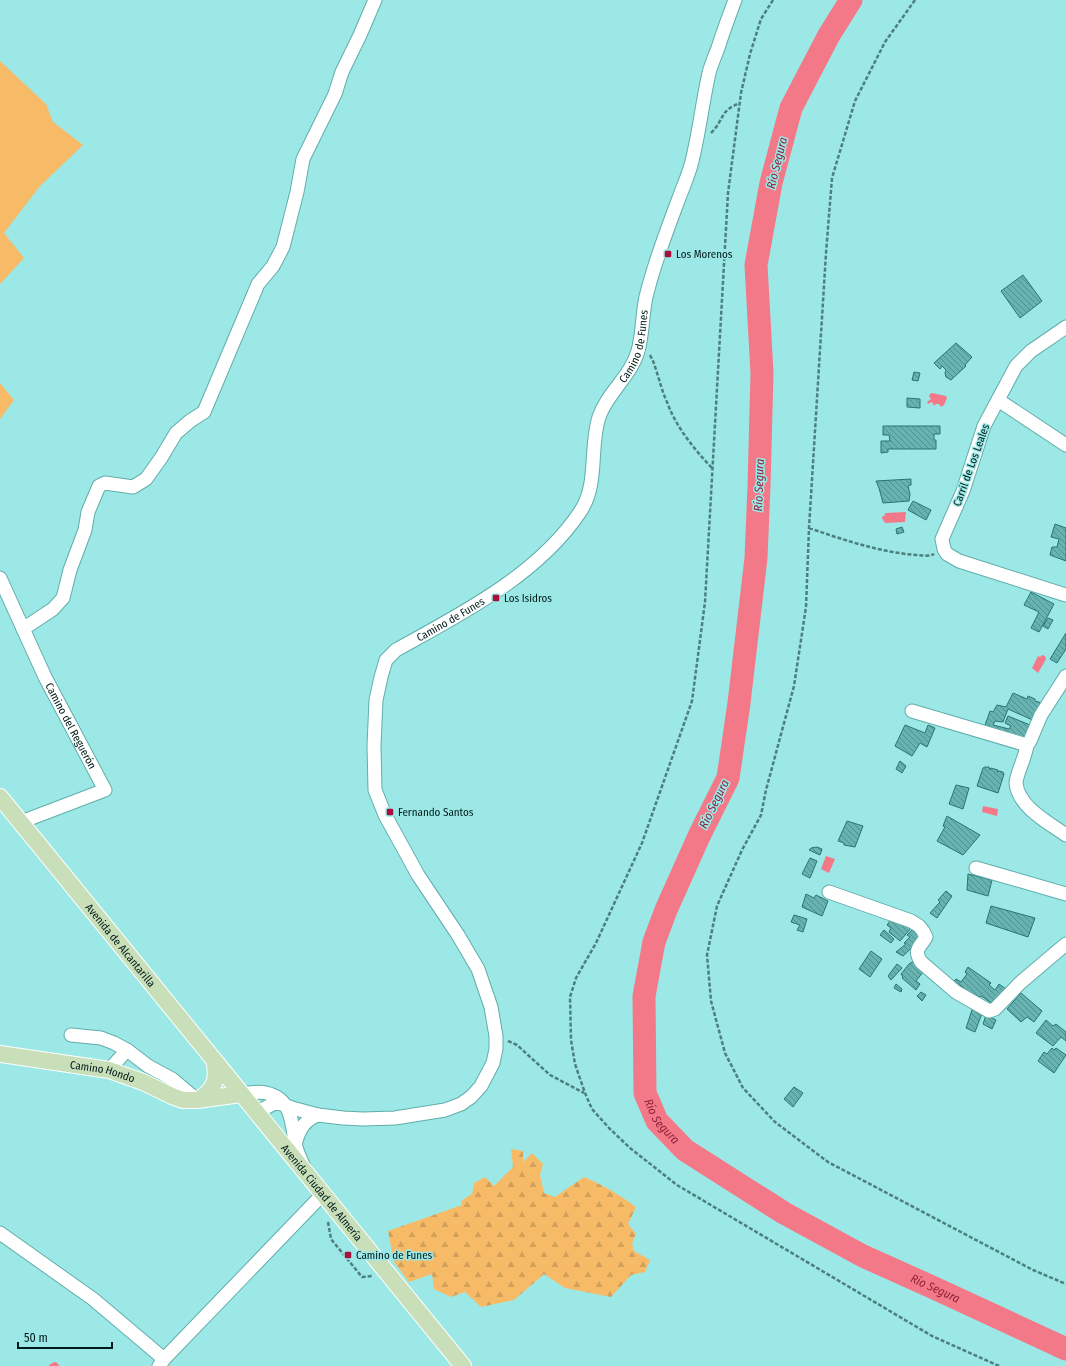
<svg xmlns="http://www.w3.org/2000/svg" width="1066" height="1366" viewBox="0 0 1066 1366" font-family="'Fira Sans Condensed',sans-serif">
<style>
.forest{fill:url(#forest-firs)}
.pitch{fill:#f7bb68}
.water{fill:#f37988}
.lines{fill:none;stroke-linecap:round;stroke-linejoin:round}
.stream{stroke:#f37988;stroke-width:4}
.river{stroke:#f37988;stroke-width:23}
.building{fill:url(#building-back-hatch);stroke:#267675}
.minor-casing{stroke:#61adab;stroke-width:15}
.major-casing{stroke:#fff;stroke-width:18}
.path{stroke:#4c7f7e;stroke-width:2.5;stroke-dasharray:4 2;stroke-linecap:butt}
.minor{stroke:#fff;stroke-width:13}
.major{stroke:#c8dfb9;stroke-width:16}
.poi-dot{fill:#a8103c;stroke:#9be8e6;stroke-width:1.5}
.labels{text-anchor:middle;stroke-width:3;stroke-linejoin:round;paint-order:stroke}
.poi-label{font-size:11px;fill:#001b1a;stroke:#9be8e6;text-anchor:start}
.street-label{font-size:11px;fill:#001b1a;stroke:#9be8e6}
.water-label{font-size:12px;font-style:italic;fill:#8e2138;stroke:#9be8e6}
</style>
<defs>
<pattern id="forest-firs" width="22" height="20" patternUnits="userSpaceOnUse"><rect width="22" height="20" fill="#f7bb68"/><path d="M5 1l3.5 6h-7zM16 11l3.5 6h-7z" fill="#d2a05a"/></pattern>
<pattern id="building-back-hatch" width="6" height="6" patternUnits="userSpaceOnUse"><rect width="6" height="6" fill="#67b3b1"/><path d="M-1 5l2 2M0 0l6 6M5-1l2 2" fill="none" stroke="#52918f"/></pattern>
</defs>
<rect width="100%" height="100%" fill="#9be8e6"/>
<path class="forest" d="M511,1149l12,2v11l9,-9 11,11 -3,11 4,18 11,4 29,-20c21,9 34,17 52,30l-8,17 8,10 -4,9 2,8 16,9 -5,12 -14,3 -20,22 -46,-9 -21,-14 -30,26 -33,7 -16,-15 -14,5 -17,-8 -2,-15 -23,8 -15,-20 -6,-31 74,-26 -1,-4 11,-7 2,-11 11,-6 9,9 19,-19z"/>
<path class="pitch" d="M0,61l46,43 7,18 30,23 -43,41 -36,47 20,25 -24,26z
M0,383l14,17 -14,19z"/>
<path class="water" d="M932,393l14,3 1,2 -3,7 -3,2 -2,-3h-3l-2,2 -2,-4 -4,2 -1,-2 4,-3 -2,-3 1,-2z
M906,512l-1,10 -20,1 -3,-5v-1l3,-2v-2z
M1042,655l3,1 1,3 -8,14 -6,-5 6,-12 2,1z
M983,806l15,3 -1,7 -15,-4z
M826,856l9,3 -6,14 -8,-4z"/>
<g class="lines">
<path class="stream" d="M51,1366l4,-2 2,2"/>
<path class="river" id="s1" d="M851,0l-22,35 -38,73 -20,75 -15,82 6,108 -3,113 -3,72 -17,145 -11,75 -28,56 -34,76 -12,32 -10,54 1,97 12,28 28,29 99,63 79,43 69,31 134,62"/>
</g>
<path class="building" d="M1023,275l19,26 -22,17 -19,-27z
M956,343l16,14 -7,8 1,1 -15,14 -5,-3 -1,-4 1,-3 -4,-4 -2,3 -6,-6z
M914,372l6,1 -2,8 -6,-1z
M907,398l13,1v9l-13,-1z
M883,426h57v8h-6v6h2v9h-48v3l-7,1v-12h9l-1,-6h-6z
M911,479v6l-3,1 2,8 -1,7 -26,2 -4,-15 -3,-7z
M913,501l18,9 -5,10 -18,-10z
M1055,524l11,4v33l-16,-6 2,-8h5l2,-8 -8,-2z
M902,527l2,5 -7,2 -1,-5z
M1031,592l23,12 -15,28 -8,-4 8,-16 -15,-7z
M1048,618l5,2 -5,9 -5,-3z
M1066,633v16l-9,14 -7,-4z
M1013,693l14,6 1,-3 7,3v2l10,3 -8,18 -29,-13 -5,13 -8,-1 -2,4 16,4 2,-3 -6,-3 3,-7 22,9 -6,17 -40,-14 6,-17 3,1 4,-7 9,2z
M905,725l20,8 3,-8 7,3 -8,19 -7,-4 -8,13 -17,-10z
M900,761l6,5 -4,7 -6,-4z
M985,767h4l1,3 1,-2 7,2 -1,2 2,-1 4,1 1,2 -6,19 -21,-7 6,-18z
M956,785l13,3 -6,21 -14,-5z
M947,816l33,19 -17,20 -26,-14 8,-14 -2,-1z
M847,821l16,5 -8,21 -11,-2v-2l-6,-2z
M817,847l5,2 -2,6 -11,-5 2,-2z
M810,858l7,3 -7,17 -8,-4z
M968,874l24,6 -4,16 -21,-6z
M946,891l6,5 -15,22 -7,-5 10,-11 -2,-2z
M806,894l8,4 2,-3 12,6 -6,15 -20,-9z
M991,906l44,12 -7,19 -42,-14z
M794,915l13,4 -4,13 -6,-2 3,-5 -9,-3z
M892,918l20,9 -12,14 -11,-9 2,-4 -4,-3z
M914,928l8,10 -19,18 -7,-4 10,-8 -2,-1 6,-6 -3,-2z
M884,930l10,9 -3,4 -11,-8z
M871,951l11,8 -12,18 -11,-8z
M914,961l9,11 -7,9 4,3 -4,6 -14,-12 1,-1 -2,-3 8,-10z
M897,964l5,4 -11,12 -3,-4z
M968,967l23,16 -2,2 6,5 4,-6 7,5 -13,15 -12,-8 -4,2 -23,-17 2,-2 5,3 6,-8 -2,-2z
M896,984l6,5 -1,3 -7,-4z
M921,992l5,3 -4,6 -5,-5z
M1021,993l21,18 -8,11 -7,-5 -6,5 -14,-13z
M973,1007l10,4 -8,21 -9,-4z
M986,1015l10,5 -4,9 -9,-5z
M1046,1020l7,6 3,-2 10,8v9l-5,-4 -8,9 -17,-13z
M1052,1048l2,2 2,-2 10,7 -12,18 -16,-12 6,-9 3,2z
M794,1087l9,6 -10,14 -9,-8z"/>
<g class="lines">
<g class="minor-casing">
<g id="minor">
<path d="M1066,327l-35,24 -15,15 -32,60 -21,65 -21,48 2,10 3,5 12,7 107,34"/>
<path d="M998,400l68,45"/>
<path id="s2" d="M0,578l45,99 60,113 -84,32"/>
<path d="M23,629l30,-20 10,-11 7,-28 15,-40 3,-18 11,-26 6,-3 28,4 13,-8 15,-21 15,-25 14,-12 14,-9 54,-128 15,-18 10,-19 14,-55 6,-33 32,-65 7,-22 18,-37 15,-35"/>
<path d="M912,711l115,34 3,-4 11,-26 25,-39"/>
<path d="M1027,745c-1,11 -11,30 -11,38 2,24 33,40 50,52"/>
<path d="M976,868l90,26"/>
<path d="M829,892l82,29 8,5 4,5 3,6c-6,11 -13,12 -5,25l35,30 33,19 6,-2 25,-26 46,-39"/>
<path d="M71,1035l30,3 13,5 13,7 21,16 24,13 25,21"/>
<path d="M109,1070l18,-20"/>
<path d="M241,1094c8,-1 17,-3 25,-1 25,5 26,29 29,49 1,8 5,16 8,23"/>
<path id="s3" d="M260,1117l5,-9 10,-5 7,1 10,4 26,7 25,3 20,1 32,-1 50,-8 16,-6 10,-7 10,-11 12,-23 3,-14v-13l-5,-29 -13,-38 -20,-34 -40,-60 -33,-60 -10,-25 -1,-44 2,-46 5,-23 5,-17 10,-10c65,-36 142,-75 184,-138 19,-28 9,-64 19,-95 8,-24 32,-41 39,-66 5,-18 4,-36 8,-54 8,-34 21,-67 33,-99 4,-11 9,-22 12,-33 8,-30 11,-61 18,-92 2,-8 6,-17 9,-25 5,-16 11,-32 17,-48"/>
<path d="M296,1141c4,-13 9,-21 22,-26"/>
<path d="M0,1233l93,66 71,60"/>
<path d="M159,1366l5,-7 159,-165"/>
</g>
</g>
<g class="major-casing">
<g id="major">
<path id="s4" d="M0,797l463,569"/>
<path id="s5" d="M0,1054l109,16 34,12 29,14 11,4h14l44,-6"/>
<path d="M201,1098c15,-10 17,-21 13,-38"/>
</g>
</g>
<path class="path" d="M773,0l-12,19 -11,35 -9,39 -13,100 -23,409 -13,99 -50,142 -46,100 -20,35 -6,19 1,43 4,24 10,29 7,16 17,19 21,20 47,37 255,151 67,30
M915,0l-30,42 -30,59 -23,77 -6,75 -17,275 -3,79 -12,79 -28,104 -5,25 -19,35 -25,56 -10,49 4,46 14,52 18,35 32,34 53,40 205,108 33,14
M711,133c14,-14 8,-22 29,-30
M650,355l3,6c5,13 8,28 14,41 9,25 27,47 45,66
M809,528c35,12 70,24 107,27 6,0 13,2 18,-1
M508,1041l9,4 33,30 34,18
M328,1222l3,17 31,38 10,-1"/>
<use href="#minor" class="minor"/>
<use href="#major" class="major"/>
</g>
<g class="poi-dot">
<rect x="664" y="250" width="8" height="8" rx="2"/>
<rect x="492" y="594" width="8" height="8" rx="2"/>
<rect x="386" y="808" width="8" height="8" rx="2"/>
<rect x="344" y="1251" width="8" height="8" rx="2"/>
</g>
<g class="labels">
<g class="poi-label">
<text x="676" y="258">Los Morenos</text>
<text x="504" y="602">Los Isidros</text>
<text x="398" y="816">Fernando Santos</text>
<text x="356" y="1259">Camino de Funes</text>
</g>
<g class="street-label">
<text dy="4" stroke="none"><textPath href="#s3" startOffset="1124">Camino de Funes</textPath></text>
<text transform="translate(971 465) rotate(-70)" y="4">Carril de Los Leales</text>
<text dy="4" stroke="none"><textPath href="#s3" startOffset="776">Camino de Funes</textPath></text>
<text dy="4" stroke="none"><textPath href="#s2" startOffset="164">Camino del Reguerón</textPath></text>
<text dy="4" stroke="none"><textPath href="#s4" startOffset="191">Avenida de Alcantarilla</textPath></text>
<text dy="4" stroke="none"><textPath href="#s5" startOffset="104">Camino Hondo</textPath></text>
<text dy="4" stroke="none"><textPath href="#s4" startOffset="510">Avenida Ciudad de Almería</textPath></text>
</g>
<g class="water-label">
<text transform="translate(777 163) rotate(-76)" y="4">Río Segura</text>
<text transform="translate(759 485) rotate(-88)" y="4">Río Segura</text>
<text transform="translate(714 804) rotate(-64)" y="4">Río Segura</text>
<text dy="4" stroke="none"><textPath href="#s1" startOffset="1165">Río Segura</textPath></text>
<text dy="4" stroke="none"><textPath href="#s1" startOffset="1489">Río Segura</textPath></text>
</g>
</g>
<path d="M18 1342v6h94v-6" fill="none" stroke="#001b1a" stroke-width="2"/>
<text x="24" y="1342" font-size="12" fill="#001b1a" stroke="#9be8e6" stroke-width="3" paint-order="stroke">50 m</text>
</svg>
